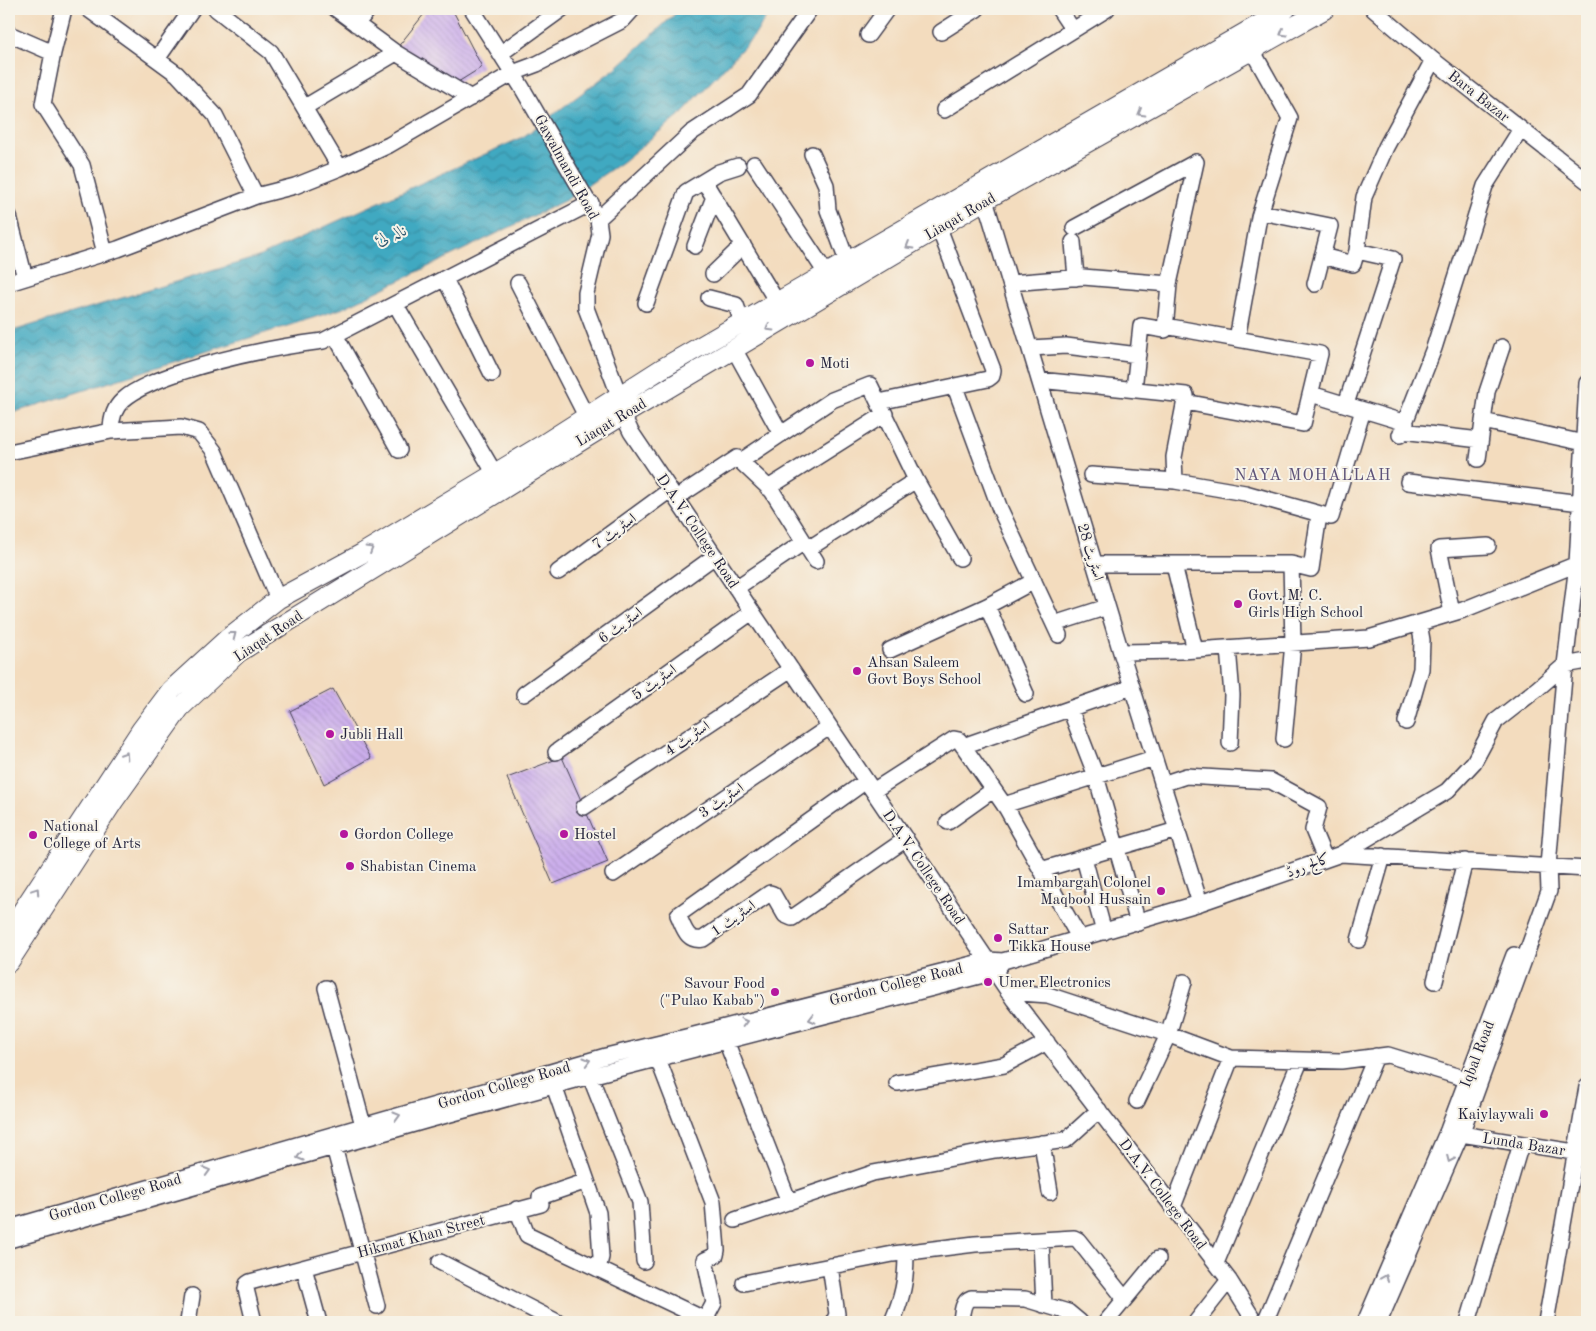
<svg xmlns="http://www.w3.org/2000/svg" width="1596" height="1331" viewBox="0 0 1596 1331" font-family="'Old Standard TT',Amiri,serif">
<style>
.water{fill:url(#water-waves);stroke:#32667e}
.building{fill:url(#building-back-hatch)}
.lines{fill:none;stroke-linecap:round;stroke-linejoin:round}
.minor-casing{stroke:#413e4f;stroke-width:18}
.major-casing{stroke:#413e4f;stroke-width:21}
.minor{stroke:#fff;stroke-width:15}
.major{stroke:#fff;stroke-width:19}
.oneway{stroke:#9c9ca7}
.poi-dot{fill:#b5179e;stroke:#f7f3e8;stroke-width:2}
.labels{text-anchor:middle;stroke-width:4;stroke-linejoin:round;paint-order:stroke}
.street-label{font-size:15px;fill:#22223b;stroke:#f7f3e8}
.poi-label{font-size:15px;fill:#22223b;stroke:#f7f3e8;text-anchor:start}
.water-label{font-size:16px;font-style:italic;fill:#2e5871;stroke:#f7f3e8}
.neighbourhood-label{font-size:16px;letter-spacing:1px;fill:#5e5379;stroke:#f7f3e8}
</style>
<defs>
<pattern id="water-waves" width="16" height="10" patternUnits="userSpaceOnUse" patternTransform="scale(1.25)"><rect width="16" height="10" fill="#41a9c1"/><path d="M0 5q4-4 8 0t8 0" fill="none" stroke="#36899e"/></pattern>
<pattern id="building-back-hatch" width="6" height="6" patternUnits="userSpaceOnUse" patternTransform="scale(1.25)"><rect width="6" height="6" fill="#ccafec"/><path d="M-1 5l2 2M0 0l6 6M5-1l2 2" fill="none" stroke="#af96cb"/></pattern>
</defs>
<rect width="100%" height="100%" fill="#f7f3e8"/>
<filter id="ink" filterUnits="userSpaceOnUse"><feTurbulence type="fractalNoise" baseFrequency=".02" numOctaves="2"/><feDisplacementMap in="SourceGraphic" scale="10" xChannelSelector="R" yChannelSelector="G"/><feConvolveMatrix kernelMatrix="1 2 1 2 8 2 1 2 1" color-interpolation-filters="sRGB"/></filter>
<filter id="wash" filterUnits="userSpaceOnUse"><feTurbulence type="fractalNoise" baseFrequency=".0096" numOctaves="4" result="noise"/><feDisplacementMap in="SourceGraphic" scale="20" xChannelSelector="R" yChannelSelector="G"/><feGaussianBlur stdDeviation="1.12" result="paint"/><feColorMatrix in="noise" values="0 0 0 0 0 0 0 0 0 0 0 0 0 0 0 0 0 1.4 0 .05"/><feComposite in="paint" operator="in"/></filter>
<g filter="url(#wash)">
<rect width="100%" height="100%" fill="#f3dcbe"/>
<path class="water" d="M677,9h94l-16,26 -74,79 -59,48 -56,38 -225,109 -332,105v-82l249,-75 265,-120 94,-70 58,-53z"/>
<g id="blocks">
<path class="building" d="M428,9h24l30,58 -32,20 -53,-39z
M333,689l38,69 -47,26 -34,-73z
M562,757l46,105 -55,22 -46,-106z"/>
</g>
</g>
<g filter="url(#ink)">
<use href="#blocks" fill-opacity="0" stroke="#413e4f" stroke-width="1"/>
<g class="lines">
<g class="minor-casing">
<path id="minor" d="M88,9l89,65 38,41 41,81 39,-10 45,-18 49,-23 124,-72 24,-9 86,-44 10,-11
M216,9l55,43 69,116
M336,9l60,44 75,45
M472,9l49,77 77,133 2,15 -14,59v15l33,87 4,20 8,17 383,568 215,280 26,42
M1059,9l14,21
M1373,9l60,51 154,121
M356,24l13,-15
M941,32l36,-23
M9,34l44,19 11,-44
M868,35l19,-26
M53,53l-10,51 39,61 23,88
M500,54l62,-45
M157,59l35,-50
M305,107l91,-54
M944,110l163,-101
M812,154l14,31 2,25 19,51
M754,164l72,109
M704,181l73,121
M985,200l136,452 79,251
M1261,212l69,14 -15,58
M9,216l16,62
M598,219l93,-86 58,-38 61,-86
M1074,228l122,-66
M1073,242l3,36
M695,246l19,-49
M1322,256l31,8 4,-13 7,-54 22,-50 47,-87
M713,274l30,-29
M445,279l47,95
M9,283l109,-34 138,-53
M518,283l68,133
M1010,283l73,-6 86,7
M709,298l27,7 6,17
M646,303l40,-111 33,-20 19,-6
M400,312l95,162
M1165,326l155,28 -17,70 -118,-22
M335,335l64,115
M1237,339l22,-122 31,-99 -38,-68
M1030,348l36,-2 72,9
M734,349l47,85
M1039,380l147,15 -12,62 1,24
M955,387l45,122 59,126
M1134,389l7,-63 24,4 4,-46 27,-122
M1311,394l95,29
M879,402l109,-23 4,-3 1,-6 -54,-142
M1346,404l47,-145 -36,-8
M1483,421l101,22
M111,431c0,-12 3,-23 12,-31 14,-13 41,-22 58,-28 47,-15 94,-25 142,-31l268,-138
M1402,431l78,9
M1400,435l34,-87 51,-162 36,-57
M9,452l102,-21 70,-4 18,5 15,19 64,148
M1478,459l9,-67 15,-45
M741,461l91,-61 38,-15 46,95 44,78
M1091,475l84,6 70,12 86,24 32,-107
M1408,482l173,21
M768,488l117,-74
M676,498l61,-40 35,33 44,70
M808,549l108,-69
M1094,564h197l20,5 8,-54
M1174,565l21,85
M558,572l112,-82
M736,588l68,-46
M987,606l39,88
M1452,613l-13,-64 49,-3
M1054,624l53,-17
M1228,648l4,47 -2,48
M890,650l97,-44 47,-25
M1121,652l61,-1 187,-13 94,-28 114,-46
M524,694l191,-138
M1070,709l26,67 42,147
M1406,722l15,-53 1,-29 -3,-17
M1284,739l9,-96 -2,-79
M963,746l169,-59
M556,752l196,-140
M866,781l-188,134c6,12 8,27 25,24l67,-46 3,1 12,21 7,3 114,-79
M1162,784l24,-8 85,5 48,26 -6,23 12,29
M873,791l81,-52 5,1 48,69 73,130
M1004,805l150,-47
M584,807l207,-138
M948,822l45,-32
M1341,854l246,15
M1084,858l20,74
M1041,870l136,-40
M613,874l216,-147
M1359,940l24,-84
M997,969l6,-8 197,-58 141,-49 106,-63 27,-29 22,-41 41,-32 28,-24 22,-4
M1435,981l30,-120
M326,988l37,137
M1008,992l40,3 116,38 67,25 110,3 47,-6 88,27
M726,1041l63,161
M658,1059l55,143 4,48 -1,5 -11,5 9,43 -9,17
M590,1076l50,126 4,59
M897,1083l107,-18 43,-23
M554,1086l44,127 3,44 -3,12
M1137,1101l31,-66 16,-53
M1461,1134l126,20
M1042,1143l8,49
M334,1147l43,159
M1173,1207l58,-149
M517,1209l10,26 183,87
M735,1220l138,-47 122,-23 71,-10 33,-30
M9,1228l597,-172 80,-19 302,-77 15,1
M9,1240l419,-120 162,-44 405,-104
M1041,1241l3,64
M440,1262l117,60
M1216,1263l84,-202
M830,1266l7,48 -3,8
M304,1268l14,51
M744,1283l149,-29 82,-10 99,-6 4,2 47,59
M188,1322l4,-26
M254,1322l-8,-33 1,-5 3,-2 291,-78 -1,-7 47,-16
M892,1322c11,-26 14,-41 14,-69
M961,1322c1,-9 1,-21 10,-24l54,1 43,13 12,10
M1106,1322l52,-63
M1196,1322l33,-42
M1265,1322l111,-266
M1365,1322l83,-192 66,-175
M1379,1322l82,-188 88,-243 -1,-25 17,-201 12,-101 10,-181
M1468,1322l53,-178
M1546,1322l41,-235"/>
</g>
<g class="major-casing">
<path id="major" d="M9,931l132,-201 30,-40 57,-52 50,-39 85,-46 179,-108 119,-76 625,-360
M9,962l104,-160 67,-94 59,-56 384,-237 362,-215 340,-191"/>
</g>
<use href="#minor" class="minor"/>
<use href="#major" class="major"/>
</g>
<defs><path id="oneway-chevron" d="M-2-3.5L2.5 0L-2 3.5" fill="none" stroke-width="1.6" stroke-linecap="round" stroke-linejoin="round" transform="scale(1.25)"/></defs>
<g class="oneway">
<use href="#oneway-chevron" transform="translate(1283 33) rotate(150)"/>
<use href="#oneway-chevron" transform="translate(1141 113) rotate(150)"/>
<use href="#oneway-chevron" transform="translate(909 246) rotate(149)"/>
<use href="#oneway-chevron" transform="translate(769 328) rotate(149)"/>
<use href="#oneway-chevron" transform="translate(370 549) rotate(-31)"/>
<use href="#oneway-chevron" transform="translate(233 635) rotate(-38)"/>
<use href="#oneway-chevron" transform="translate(125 755) rotate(-57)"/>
<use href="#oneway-chevron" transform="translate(36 891) rotate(-56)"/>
<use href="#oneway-chevron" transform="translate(812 1019) rotate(166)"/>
<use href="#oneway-chevron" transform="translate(744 1022) rotate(-14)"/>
<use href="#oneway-chevron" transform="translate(587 1061) rotate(-16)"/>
<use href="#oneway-chevron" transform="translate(397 1116) rotate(-16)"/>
<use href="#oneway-chevron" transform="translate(300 1157) rotate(164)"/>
<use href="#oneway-chevron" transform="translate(1450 1159) rotate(114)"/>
<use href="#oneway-chevron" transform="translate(207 1171) rotate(-16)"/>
<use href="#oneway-chevron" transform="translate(1385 1278) rotate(-67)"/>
</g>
</g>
<g class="poi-dot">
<circle cx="810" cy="363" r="5"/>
<circle cx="1238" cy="604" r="5"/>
<circle cx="857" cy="671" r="5"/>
<circle cx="330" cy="734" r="5"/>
<circle cx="344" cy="834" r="5"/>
<circle cx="564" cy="834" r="5"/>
<circle cx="33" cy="835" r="5"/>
<circle cx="350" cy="866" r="5"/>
<circle cx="1161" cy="891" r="5"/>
<circle cx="998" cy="938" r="5"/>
<circle cx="988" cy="982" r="5"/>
<circle cx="775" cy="992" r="5"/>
<circle cx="1544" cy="1114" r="5"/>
</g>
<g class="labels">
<g class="street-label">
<text transform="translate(1479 96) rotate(38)" y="5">Bara Bazar</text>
<text transform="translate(567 167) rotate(61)" y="5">Gawalmandi Road</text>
<text transform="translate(960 216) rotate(-30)" y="5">Liaqat Road</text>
<text transform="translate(611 422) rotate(-31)" y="5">Liaqat Road</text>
<text transform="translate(614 531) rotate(-36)" y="5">اسٹریٹ 7</text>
<text transform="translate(698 531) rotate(56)" y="5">D.A.V. College Road</text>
<text transform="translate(1091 552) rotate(73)" y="5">اسٹریٹ 28</text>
<text transform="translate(620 625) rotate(-36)" y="5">اسٹریٹ 6</text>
<text transform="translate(268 636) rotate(-34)" y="5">Liaqat Road</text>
<text transform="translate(654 682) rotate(-35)" y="5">اسٹریٹ 5</text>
<text transform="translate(687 738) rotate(-34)" y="5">اسٹریٹ 4</text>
<text transform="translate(721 800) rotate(-34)" y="5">اسٹریٹ 3</text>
<text transform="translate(1308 865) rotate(-20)" y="5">کالج روڈ</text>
<text transform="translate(924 867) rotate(56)" y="5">D.A.V. College Road</text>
<text transform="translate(733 918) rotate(-35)" y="5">اسٹریٹ 1</text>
<text transform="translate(896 984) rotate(-14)" y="5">Gordon College Road</text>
<text transform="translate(1477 1054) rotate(-69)" y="5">Iqbal Road</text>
<text transform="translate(504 1085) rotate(-16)" y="5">Gordon College Road</text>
<text transform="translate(1524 1144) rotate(9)" y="5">Lunda Bazar</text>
<text transform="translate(1163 1194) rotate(53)" y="5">D.A.V. College Road</text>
<text transform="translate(115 1197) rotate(-16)" y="5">Gordon College Road</text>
<text transform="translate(421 1236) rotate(-15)" y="5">Hikmat Khan Street</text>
</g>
<g class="poi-label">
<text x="820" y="368">Moti</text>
<text x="1248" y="600">Govt. M. C.<tspan x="1248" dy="17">Girls High School</tspan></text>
<text x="867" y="667">Ahsan Saleem<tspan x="867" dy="17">Govt Boys School</tspan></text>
<text x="340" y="739">Jubli Hall</text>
<text x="43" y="831">National<tspan x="43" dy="17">College of Arts</tspan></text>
<text x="354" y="839">Gordon College</text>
<text x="574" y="839">Hostel</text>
<text x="360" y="871">Shabistan Cinema</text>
<text x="1151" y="887" text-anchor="end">Imambargah Colonel<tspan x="1151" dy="17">Maqbool Hussain</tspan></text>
<text x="1008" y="934">Sattar<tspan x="1008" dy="17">Tikka House</tspan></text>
<text x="998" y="987">Umer Electronics</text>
<text x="765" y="988" text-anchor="end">Savour Food<tspan x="765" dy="17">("Pulao Kabab")</tspan></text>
<text x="1534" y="1119" text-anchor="end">Kaiylaywali</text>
</g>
<g class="water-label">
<text transform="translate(391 234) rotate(-20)" y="6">نالہ لئ</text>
</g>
<g class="neighbourhood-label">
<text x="1313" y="480">NAYA MOHALLAH</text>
</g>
</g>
<rect width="1596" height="1331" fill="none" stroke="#f7f3e8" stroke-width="30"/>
</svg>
